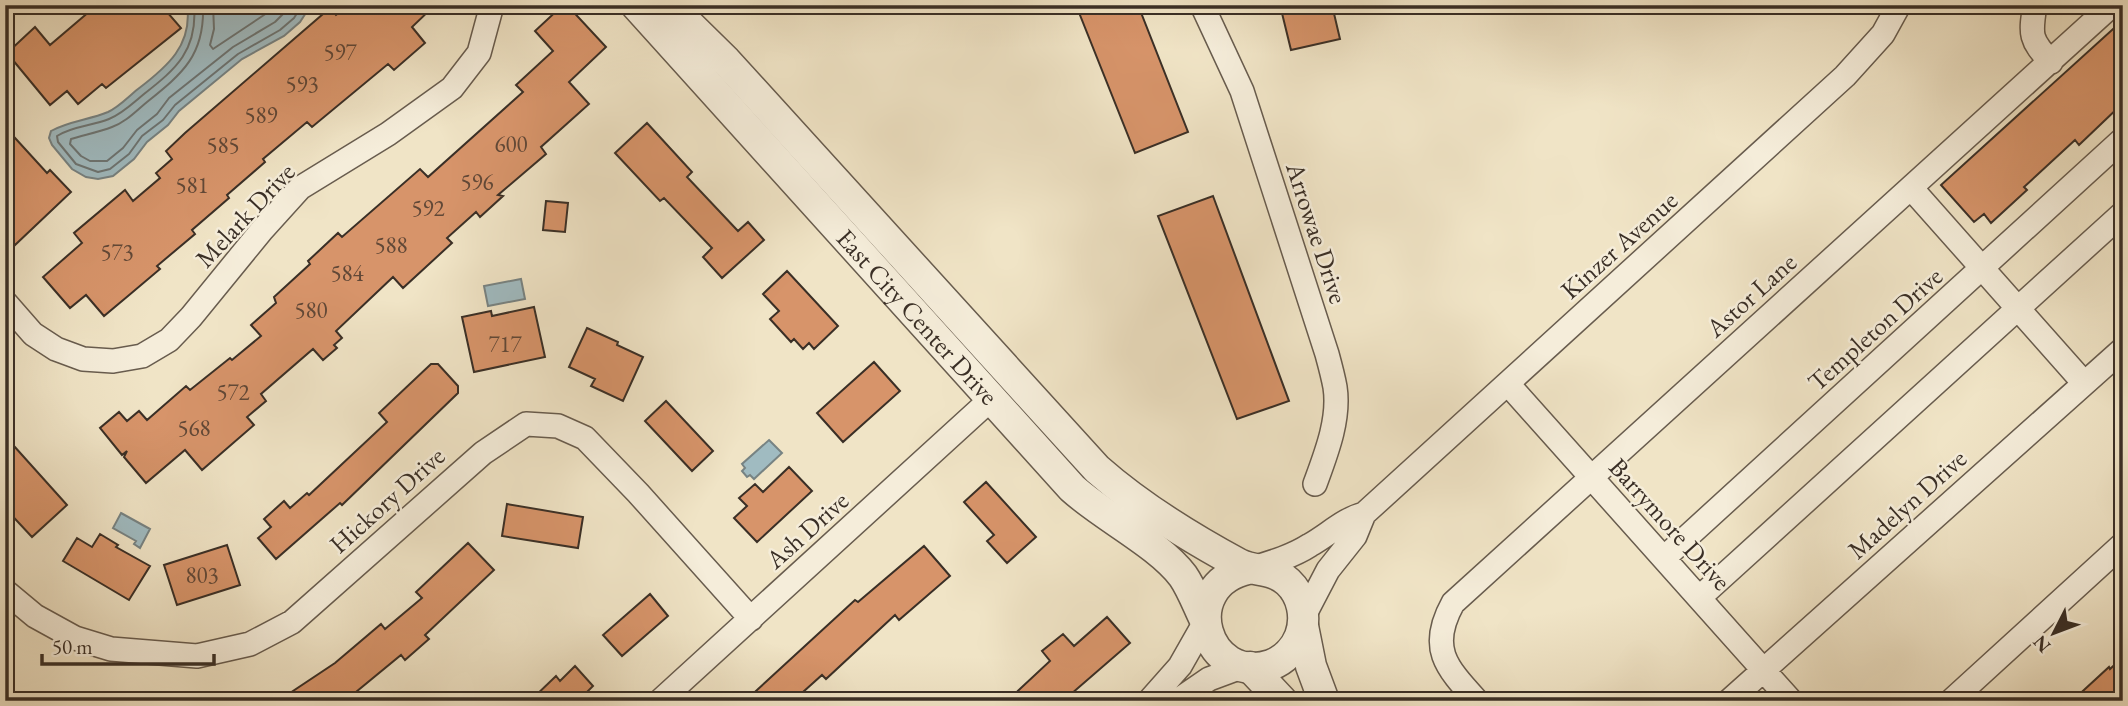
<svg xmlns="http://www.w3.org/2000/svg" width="2128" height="706" viewBox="0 0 2128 706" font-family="'EB Garamond',serif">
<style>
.water{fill:#a0bbc1;stroke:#778383;stroke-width:2}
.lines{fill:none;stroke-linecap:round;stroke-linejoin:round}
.shore{stroke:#6d7574;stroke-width:2}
.building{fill:#d7946a;stroke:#3a2f26;stroke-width:2}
.minor-casing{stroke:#685c4e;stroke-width:26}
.tertiary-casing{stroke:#685c4e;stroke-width:33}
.minor{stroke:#f5edda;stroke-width:23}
.tertiary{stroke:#f5edda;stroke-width:30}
.labels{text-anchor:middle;stroke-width:5;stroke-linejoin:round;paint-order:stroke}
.number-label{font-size:23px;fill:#614837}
.street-label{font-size:26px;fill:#3a2f26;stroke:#f5edda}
</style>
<rect width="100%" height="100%" fill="#f0e4c6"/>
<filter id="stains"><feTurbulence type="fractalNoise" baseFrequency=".00286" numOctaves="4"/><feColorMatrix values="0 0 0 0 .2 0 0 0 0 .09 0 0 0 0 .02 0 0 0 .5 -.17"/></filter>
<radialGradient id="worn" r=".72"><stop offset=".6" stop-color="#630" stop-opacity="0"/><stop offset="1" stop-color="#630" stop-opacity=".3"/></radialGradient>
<path class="water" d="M187,5h124l-11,17 -16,14 -42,23 -63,52 -11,14 -21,17 -13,17 -21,17 -15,3 -12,-2 -14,-8 -20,-24 -3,-7 2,-7c18,-10 38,-11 57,-19 11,-5 20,-15 30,-23 29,-22 55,-44 49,-84z
M521,279l4,20 -37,7 -4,-20z
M769,440l13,13 -28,26 -4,-4 -3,2 -5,-6 3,-3 -3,-4z
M121,513l29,16 -10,19 -6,-4 2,-3 -23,-13z"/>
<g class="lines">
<path class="shore" d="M194,5c4,45 -18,64 -50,89 -11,9 -22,20 -35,25 -17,7 -37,7 -52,17l1,6 18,22 22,8 12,-3 19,-15 13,-18 21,-16 12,-15 63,-51 42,-24 14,-12 8,-13
M203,5c2,50 -20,68 -56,97 -11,9 -21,20 -35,25 -13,5 -28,8 -41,12l-1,5 11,12 9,5h17l16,-13 14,-18 20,-16 12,-16 64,-51 42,-25 17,-17
M213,5l1,24 -4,16 3,4 66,-44"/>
</g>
<path class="building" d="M97,5h64l20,23 -75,60 -4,-4 -24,20 -11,-13 -17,14 -43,-52 28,-26 15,18z
M349,5h86l-23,22 13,16 -31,27 -6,-6 -76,63 -5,-5 -44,37 2,3 -38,33 2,3 -37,32 3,4 -38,32 3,3 -32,27 -24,20 -18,-21 -16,13 -27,-31 39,-34 -8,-10 51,-43 8,11 27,-23 -4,-5 16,-14 -6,-8 19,-18 145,-125 6,7z
M563,5h4l39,42 -37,35 20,22 -48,43 5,7 -48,41 5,1 -23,21 -4,-5 -29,26 5,5 -49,45 -10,-11 -57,54 6,7 -8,7 3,3 -14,12 -10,-11 -52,45 5,7 -19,16 7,8 -52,45 -17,-20 -39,33 -22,-26 3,-6 -5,4 -22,-27 19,-16 8,9 12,-10 8,9 39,-34 4,4 40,-32 2,2 29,-24 -10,-11 25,-22 -2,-6 36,-33 -2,-3 30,-28 4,4 78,-68 8,8 95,-85 -7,-7 37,-34 -18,-20z
M1076,5h62l50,127 -53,21z
M1280,5h52l8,34 -49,11z
M2123,20v83l-44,42 -4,-5 -51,47 3,3 -36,33 -7,-9 -10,8 -33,-37z
M647,123l45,49 -5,5 51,54 10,-9 16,18 -42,38 -19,-21 9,-9 -48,-50 -4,3 -45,-48z
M5,127l42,46 3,-3 21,22 -56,53 -10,-10z
M1213,196l76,205 -52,18 -79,-203z
M546,201l22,2 -3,29 -22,-2z
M787,271l51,55 -24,23 -5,-6 -6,6 -9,-10 -3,3 -21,-23 9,-8 -16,-17z
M534,307l11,50 -71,15 -12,-55 29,-6 1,5z
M587,328l31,14 -1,3 26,12 -20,44 -32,-15 4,-7 -26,-12z
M874,362l26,29 -57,51 -26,-29z
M431,364h7l20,22v7l-116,112 -2,-2 -64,56 -18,-21 13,-11 -7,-8 20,-18 6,7 17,-15 2,2 78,-73 -8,-9z
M666,401l47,50 -21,20 -47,-50z
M5,436l62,69 -35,32 -27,-29z
M789,467l23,24 -55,51 -23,-24 13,-12 -8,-8 16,-14 8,8z
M986,482l50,55 -29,26 -20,-22 7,-6 -30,-33z
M507,504l76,13 -5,31 -76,-12z
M100,534l18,11 -2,2 34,19 -21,34 -66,-39 14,-23 15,9z
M468,543l26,27 -69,65 4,4 -24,21 -4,-5 -56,46h-67l57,-38 46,-39 4,5 37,-31 -6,-6z
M227,545l13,40 -63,20 -13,-40z
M924,546l26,30 -51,44 -4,-5 -69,64 -4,-4 -29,26h-48l110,-101 3,2z
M650,594l18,22 -46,40 -19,-21z
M1107,617l23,26 -67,58h-56l43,-40 -8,-10 21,-17 11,12z
M2123,657v44h-51l37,-34 1,2z
M575,666l18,20 -15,15h-48l26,-25 4,5z"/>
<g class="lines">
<g class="minor-casing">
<path id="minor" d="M1202,5l40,86 85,263c3,11 6,22 8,33 5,32 -9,67 -20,97
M2035,5c-5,30 -5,35 16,57
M1911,188l173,195
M5,302l28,32 23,15 27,10 30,2 29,-5 27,-16 22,-23 71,-87 38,-42 88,-54 64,-46 27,-35 13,-48
M1508,384l283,317
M1664,558l459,-419
M1253,568c20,-6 40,-12 57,-23 18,-10 34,-26 54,-31l481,-438 38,-42 16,-29
M5,591l30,25 40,22 36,11 86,7 53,-12 42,-22 191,-169 43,-29 32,2 27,12 53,55 113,126
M1699,598l424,-385
M1304,616l24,-46 27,-34 9,-22
M660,701l330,-301
M1149,701l31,-35 25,-44
M1177,701l32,-22 35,-13
M1477,701c-31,-34 -49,-53 -24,-98l659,-598
M1729,701l394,-352
M1951,701l172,-157"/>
</g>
<g class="tertiary-casing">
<g id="tertiary">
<path id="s1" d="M636,5l436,483c32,29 87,56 111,88 9,13 15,30 22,44"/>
<path d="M669,5l57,56 371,408c43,38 92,68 142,95 16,8 34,4 49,18 14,13 19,35 12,54 -5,13 -16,24 -29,29 -65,21 -96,-79 -23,-96"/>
<path d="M1303,626l8,40 13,35"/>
<path d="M1250,667l32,34"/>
</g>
</g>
<use href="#minor" class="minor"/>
<use href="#tertiary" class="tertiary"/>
</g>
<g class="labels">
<g class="number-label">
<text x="340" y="60">597</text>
<text x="302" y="92">593</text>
<text x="261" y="123">589</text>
<text x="511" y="152">600</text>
<text x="223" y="153">585</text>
<text x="477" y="190">596</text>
<text x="192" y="193">581</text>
<text x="428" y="216">592</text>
<text x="391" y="253">588</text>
<text x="117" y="260">573</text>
<text x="347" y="281">584</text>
<text x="311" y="318">580</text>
<text x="505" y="352">717</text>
<text x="233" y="400">572</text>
<text x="194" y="436">568</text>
<text x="202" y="583">803</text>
</g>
<g class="street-label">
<text transform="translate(245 215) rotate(-47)" y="9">Melark Drive</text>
<text transform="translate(1317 233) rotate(72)" y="9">Arrowae Drive</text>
<text transform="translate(1619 245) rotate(-42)" y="9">Kinzer Avenue</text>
<text transform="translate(1751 295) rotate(-42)" y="9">Astor Lane</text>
<text dy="9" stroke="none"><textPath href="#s1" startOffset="420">East City Center Drive</textPath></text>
<text transform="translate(1875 329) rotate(-42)" y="9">Templeton Drive</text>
<text transform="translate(387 500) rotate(-42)" y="9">Hickory Drive</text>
<text transform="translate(1907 504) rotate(-42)" y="9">Madelyn Drive</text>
<text transform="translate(1670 524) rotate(48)" y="9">Barrymore Drive</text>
<text transform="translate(807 530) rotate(-42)" y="9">Ash Drive</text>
</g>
</g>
<rect width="2128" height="706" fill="none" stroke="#f0e4c6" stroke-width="28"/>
<rect x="7" y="7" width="2114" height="692" fill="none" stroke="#3a2f26" stroke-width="3.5"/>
<rect x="14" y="14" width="2100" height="678" fill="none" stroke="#3a2f26" stroke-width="2"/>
<g transform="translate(2054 633) rotate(228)" stroke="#f5edda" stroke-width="5" paint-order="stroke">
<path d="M0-5L12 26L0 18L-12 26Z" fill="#3a2f26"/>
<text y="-10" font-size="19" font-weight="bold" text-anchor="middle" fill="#3a2f26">N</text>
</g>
<path d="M42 654v10h172v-10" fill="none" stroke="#3a2f26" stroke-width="3.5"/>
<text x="52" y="654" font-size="21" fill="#3a2f26" stroke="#f5edda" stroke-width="5" paint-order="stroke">50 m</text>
<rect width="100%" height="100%" filter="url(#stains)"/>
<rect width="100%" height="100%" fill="url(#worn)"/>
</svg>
